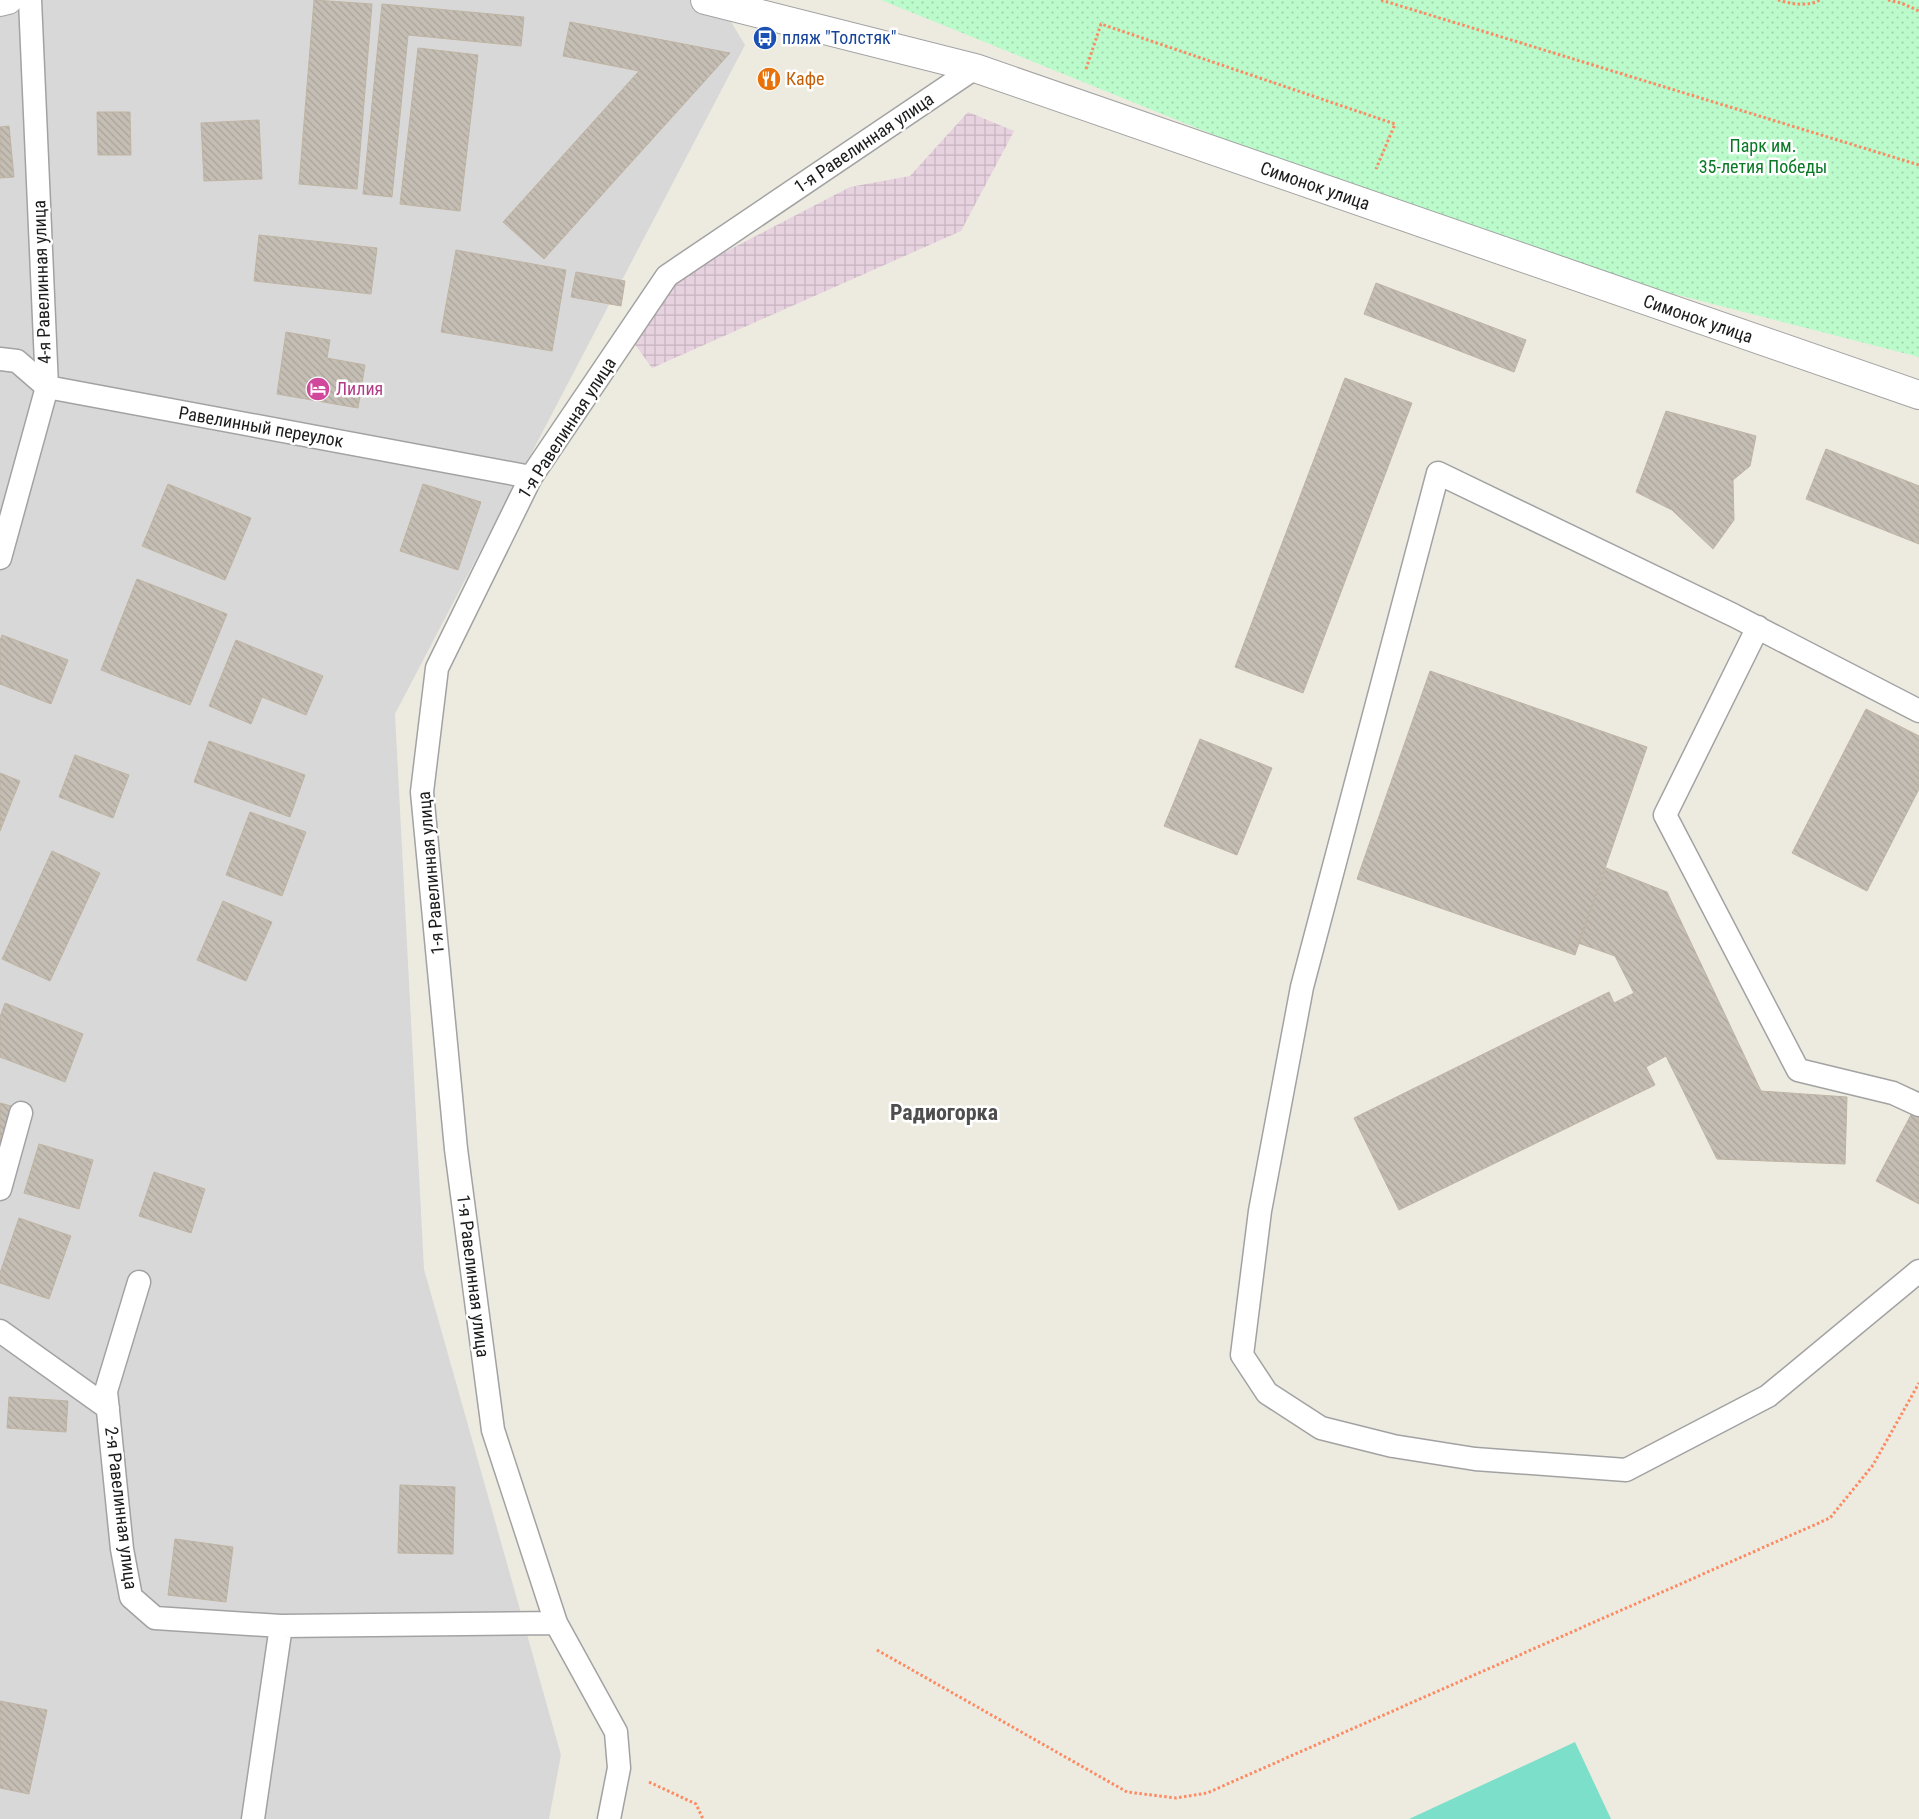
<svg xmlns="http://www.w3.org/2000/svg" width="1919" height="1819" viewBox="0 0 1919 1819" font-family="'Roboto Condensed',sans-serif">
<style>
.residential{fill:#d9d8d8}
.industrial{fill:url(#industrial-grid)}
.park{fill:url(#park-dots)}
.pitch{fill:#7cdfc9}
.building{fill:url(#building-back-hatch);stroke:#bfb4a3}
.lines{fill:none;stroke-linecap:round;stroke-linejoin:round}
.service-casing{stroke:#a2a2a2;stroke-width:25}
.minor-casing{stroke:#a2a2a2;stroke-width:30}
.path{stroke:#fc8b63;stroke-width:3;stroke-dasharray:2.5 2.5;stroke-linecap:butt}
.service{stroke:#fff;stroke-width:22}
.minor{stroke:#fff;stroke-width:28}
.labels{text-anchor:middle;stroke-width:5;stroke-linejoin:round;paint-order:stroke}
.transit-label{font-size:18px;fill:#164399;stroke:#fff;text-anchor:start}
.food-label{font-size:18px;fill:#c56008;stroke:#fff;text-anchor:start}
.street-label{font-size:18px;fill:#1b1b1b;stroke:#fff}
.park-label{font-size:18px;fill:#097925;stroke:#fff}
.hotel-label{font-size:18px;fill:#b23c85;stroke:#fff;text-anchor:start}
.district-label{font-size:22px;font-weight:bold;fill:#4e4e4e;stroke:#fff}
</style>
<defs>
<pattern id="industrial-grid" width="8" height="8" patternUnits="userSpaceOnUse" patternTransform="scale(1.25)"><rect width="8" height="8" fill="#e7d2df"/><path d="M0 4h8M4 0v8" fill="none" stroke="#c6b4bf"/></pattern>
<pattern id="park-dots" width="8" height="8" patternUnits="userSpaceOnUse" patternTransform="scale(1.25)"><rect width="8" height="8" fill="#bbfaca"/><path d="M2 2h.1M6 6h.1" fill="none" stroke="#a0d6ad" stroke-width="1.8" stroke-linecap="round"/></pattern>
<pattern id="building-back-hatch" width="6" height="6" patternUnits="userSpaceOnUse" patternTransform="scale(1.25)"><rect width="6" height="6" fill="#c5beb4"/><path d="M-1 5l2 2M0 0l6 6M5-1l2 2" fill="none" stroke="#a9a39a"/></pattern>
</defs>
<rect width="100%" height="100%" fill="#edebe0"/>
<path class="residential" d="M0,0h718l27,45 -350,669 29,555 137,486 -12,64h-549z"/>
<path class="industrial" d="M968,112l46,19 -53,100 -309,137 -21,-29 46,-62 173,-90 60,-11z"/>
<path class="park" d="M881,0h1038v357l-431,-111z"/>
<path class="pitch" d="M1575,1742l36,77h-202z"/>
<path class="building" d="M314,0l58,4 -15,185 -58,-5z
M382,4l142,13 -3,29 -113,-11 -16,162 -29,-3z
M570,22l160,31 -186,206 -41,-37 136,-151 -76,-15z
M418,48l60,7 -18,156 -60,-7z
M97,112h33l1,43h-33z
M259,120l3,59 -58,2 -3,-58z
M9,126l5,51 -14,1v-51z
M259,235l118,13 -6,46 -117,-13z
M456,250l110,20 -14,81 -111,-19z
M576,272l49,9 -4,25 -50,-9z
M1376,283l150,57 -12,32 -150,-58z
M286,332l44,8 -3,18 38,7 -7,43 -81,-14z
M1345,378l67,25 -109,290 -68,-26z
M1666,411l90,25 -6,30 -17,14 1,40 -21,29 -41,-39 -36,-18z
M1826,449l93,37v58l-113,-45z
M168,484l83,34 -26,62 -83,-34z
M423,484l58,18 -23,68 -58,-19z
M137,579l90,35 -37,91 -89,-35z
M2,635l66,25 -17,44 -51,-20v-43z
M236,640l87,36 -17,39 -44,-18 -11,27 -42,-18z
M1430,671l217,76 -72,208 -218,-76z
M1866,709l53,27v53l-52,102 -75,-38z
M1200,739l72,29 -35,87 -73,-29z
M209,741l96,34 -15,42 -96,-35z
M75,755l54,20 -16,43 -54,-21z
M0,773l20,8 -20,50z
M250,812l56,20 -24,64 -56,-21z
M52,851l48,22 -50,108 -48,-22z
M1606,868l61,24 94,199 86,6 -2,67 -128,-5 -51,-103 -20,11 9,18 -256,125 -45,-92 255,-126 5,11 20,-10 -19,-37 -37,-13z
M223,901l49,21 -26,59 -49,-21z
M5,1003l78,31 -18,48 -65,-25v-40z
M0,1103l15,4 -15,54z
M1913,1111l6,3v90l-43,-23z
M39,1144l54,16 -14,49 -55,-16z
M154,1172l51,17 -14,44 -52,-17z
M19,1218l52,18 -22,63 -49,-16v-10z
M9,1397l59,4 -2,31 -59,-4z
M400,1485l55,2 -2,67 -55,-1z
M175,1539l58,8 -7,55 -58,-7z
M0,1701l47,9 -18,84 -29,-6z"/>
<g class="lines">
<g class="service-casing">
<path id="service" d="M0,359l17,2 30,26 484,90
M0,558l47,-171 -17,-387
M1758,627l-93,188 133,255 95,23 26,12
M1919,711l-186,-96 -295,-142 -136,514 -42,224 -18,144 25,38 54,35 72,18 82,13 151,11 142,-74 151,-125
M0,1189l21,-76
M139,1282l-33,109 16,158 9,48 24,21 126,8 -28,193
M0,1331l108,77
M281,1626l275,-3
M609,1819l10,-51 -3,-36 -60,-109 -63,-193 -37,-281 -34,-357 15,-124 94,-191 136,-201 308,-208"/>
</g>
<g class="minor-casing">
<path id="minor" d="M705,0l270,68 944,327
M0,2l8,-2"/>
</g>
<path class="path" d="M1381,0l538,165
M1778,0c14,4 29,7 42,0
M1888,0l13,3 18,8
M1086,69l15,-45 294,100 -19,45
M877,1650l250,142 49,6 31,-5 623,-275 43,-53 46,-82
M649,1782l47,22 7,15"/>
<use href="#service" class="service"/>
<use href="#minor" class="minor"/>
</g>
<defs>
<g id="bus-disc" transform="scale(1.25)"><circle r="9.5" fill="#1a4fb4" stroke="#fff"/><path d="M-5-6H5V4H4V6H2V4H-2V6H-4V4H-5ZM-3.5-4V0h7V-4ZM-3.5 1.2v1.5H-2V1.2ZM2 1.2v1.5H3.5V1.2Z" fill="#fff"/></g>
<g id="restaurant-disc" transform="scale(1.25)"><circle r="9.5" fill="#e8710a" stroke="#fff"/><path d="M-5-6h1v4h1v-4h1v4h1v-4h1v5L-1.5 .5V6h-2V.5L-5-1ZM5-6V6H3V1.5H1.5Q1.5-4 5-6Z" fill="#fff"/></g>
<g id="hotel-disc" transform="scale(1.25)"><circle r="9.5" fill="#d1479c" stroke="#fff"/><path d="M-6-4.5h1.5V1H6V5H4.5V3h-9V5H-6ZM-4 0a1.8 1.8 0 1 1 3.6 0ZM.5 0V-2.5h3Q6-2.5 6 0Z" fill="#fff"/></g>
</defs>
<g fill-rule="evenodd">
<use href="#bus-disc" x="765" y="38"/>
<use href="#restaurant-disc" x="769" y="79"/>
<use href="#hotel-disc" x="318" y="389"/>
</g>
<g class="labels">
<g class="transit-label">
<text x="782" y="44">пляж "Толстяк"</text>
</g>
<g class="food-label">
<text x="786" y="85">Кафе</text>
</g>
<g class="street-label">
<text transform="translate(864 143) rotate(-34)" y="6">1-я Равелинная улица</text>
<text transform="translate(1315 186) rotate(19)" y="6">Симонок улица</text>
<text transform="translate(42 282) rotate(-92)" y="6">4-я Равелинная улица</text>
<text transform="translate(1698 319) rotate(19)" y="6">Симонок улица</text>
<text transform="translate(261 427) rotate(10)" y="6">Равелинный переулок</text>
<text transform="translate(567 428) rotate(-57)" y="6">1-я Равелинная улица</text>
<text transform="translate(431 873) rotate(-95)" y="6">1-я Равелинная улица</text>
<text transform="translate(473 1276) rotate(83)" y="6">1-я Равелинная улица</text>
<text transform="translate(121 1508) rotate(83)" y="6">2-я Равелинная улица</text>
</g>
<g class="park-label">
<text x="1763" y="152">Парк им.<tspan x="1763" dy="21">35-летия Победы</tspan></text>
</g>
<g class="hotel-label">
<text x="336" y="395">Лилия</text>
</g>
<g class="district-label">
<text x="944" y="1120">Радиогорка</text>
</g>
</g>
</svg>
